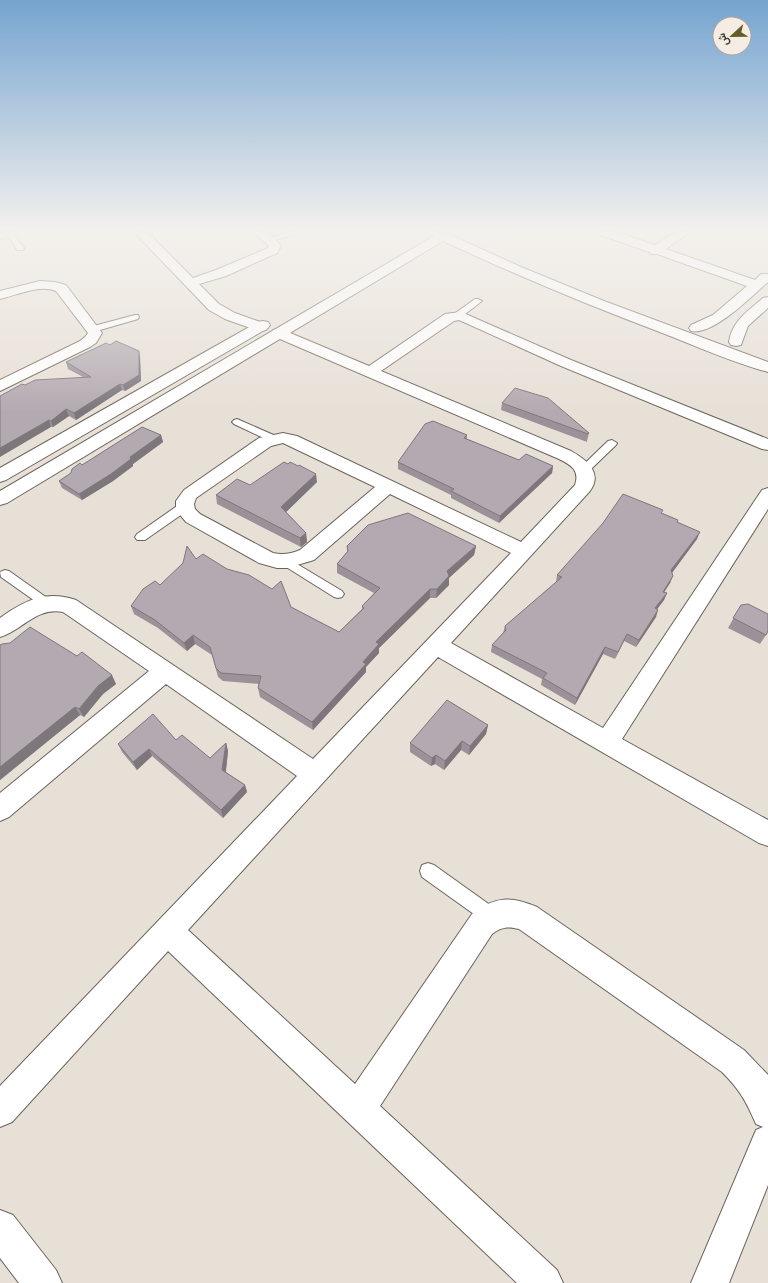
<svg xmlns="http://www.w3.org/2000/svg" width="768" height="1283" viewBox="0 0 768 1283" font-family="Manrope,Vazirmatn,sans-serif">
<style>
.lines{fill:none;stroke-linecap:round;stroke-linejoin:round}
.service-casing{stroke:#6b645d;stroke-width:2}
.minor-casing{stroke:#6b645d;stroke-width:2}
.tertiary-casing{stroke:#6b645d;stroke-width:2}
.service{fill:#fff;fill-rule:evenodd}
.minor{fill:#fff;fill-rule:evenodd}
.tertiary{fill:#fff;fill-rule:evenodd}
.wall{fill:#9a9298}
.shaded-wall{fill:#7d777c}
.building{fill:#b3aab1;stroke:#7d777c}
</style>
<rect width="100%" height="100%" fill="#e7e0d7"/>
<g class="lines">
<g class="service-casing">
<path id="service" d="M6,232h6l12,16 -1,2h-6z
M289,232h11l-30,10 -4,-2z
M475,299h3l4,2 -22,17h-6l-1,-2 1,-2z
M135,315h3l1,2 -1,2 -45,13 -4,-3 1,-2z
M237,419l41,18 1,2 -1,2h-8l-36,-17 -2,-2 2,-2z
M612,440l5,3 -1,2 -27,26h-8l-1,-2 1,-2 27,-26z
M184,503l4,1 2,3 -2,3 -43,30h-8l-2,-3 2,-3 43,-30z
M287,558l55,33 2,3 -2,3 -4,1 -4,-1 -51,-32 -2,-3 2,-3z
M5,570l4,1 41,29 2,3 -2,3 -4,2 -4,-2 -41,-29 -1,-5z
M428,863l6,2 63,45 2,6 -2,6 -6,2 -6,-2 -63,-45 -2,-6 2,-6z"/>
</g>
<g class="minor-casing">
<path id="minor" d="M0,232h16l-2,3 -14,4z
M134,232h13l46,46 23,-8 52,-22 1,-2 -16,-14h14l13,12 1,2 -4,7 -51,23 -27,8 20,20 16,9 31,11 2,3 -2,3 -5,1 -5,-1 -31,-11 -16,-9z
M599,232h18l38,13 21,-13h14l-24,17 89,31 6,-6h7v8c-16,14 -55,54 -77,49l-2,-3 2,-3 22,-10 34,-29 -90,-32h-6l-2,-2 -48,-17z
M40,281l15,1 11,3 36,48 -6,10 -6,4 -90,44v-11l80,-39 5,-4 3,-4 -32,-42c-16,-7 -39,4 -56,8v-8z
M768,297v11l-20,18 -7,19 -5,1 -5,-1 -2,-3c3,-21 19,-31 34,-44z
M461,312l110,48 197,79v11l-6,-1 -201,-83 -102,-46 -5,1 -73,50 190,80c16,9 32,22 19,40l-139,152 152,85 159,-238 6,-2v21l-146,230 146,81v26l-9,-3 -321,-186 -250,273 167,154 117,-170c23,-18 39,-18 65,-7l207,143 24,25v110l-39,98h-38l65,-153 7,-3 -7,-3c-10,-23 -16,-34 -34,-52l-203,-143c-11,-3 -18,-2 -27,5l-112,172 177,164 6,13h-46l-349,-332 -156,171 -12,5v-41l297,-310 -131,-92 -157,133 -9,4v-28l149,-122 -86,-59c-27,-5 -40,18 -63,25v-19c25,-18 46,-28 76,-18l237,159 198,-206 -121,-59 -76,66 -27,8h-10l-18,-5 -73,-41 -10,-12v-9l8,-11 75,-52 24,-5 14,3 224,106 54,-57c5,-15 -4,-20 -16,-26l-286,-123 -2,-3 2,-3 5,-1 5,1 86,36 76,-52zM283,443l92,44 -75,63c-9,4 -18,5 -27,3l-73,-39 -5,-5 -1,-5 2,-6 75,-52z
M0,1210l13,5 43,55 6,13h-43l-19,-25z"/>
</g>
<g class="tertiary-casing">
<path id="tertiary" d="M428,232h16l77,35 83,34 164,61v10c-34,-9 -70,-25 -103,-38 -75,-28 -149,-59 -222,-93l-436,262 -7,2v-14l434,-255z
M263,321l5,1 2,3 -2,3 -262,152 -6,2v-14l258,-146z"/>
</g>
<use href="#service" class="service"/>
<use href="#minor" class="minor"/>
<use href="#tertiary" class="tertiary"/>
</g>
<path class="wall" d="M140,357l1,24 -16,10 -3,-1 -46,30 -7,-4 -16,11h-2l-26,-42 58,-8 -15,-8 -2,-7z
M502,403l87,30 -2,8v1l-86,-32z
M161,435l2,7 -30,22v2l-20,15 -31,19 -20,-12 -3,-7 12,-8 11,-8z
M467,435v4l52,21 34,6 -1,7 -53,50 -48,-25v-3l-53,-26v-7z
M317,482l-31,30 20,21 1,9 -6,5 -84,-43 -1,-9z
M662,513l16,7 -1,2 20,17 -25,34 -2,10 -6,9 3,1 -3,7 -7,9 -1,8 -20,30 -12,-6 -9,18 -12,-5 -28,51 -34,-20 1,-6 -51,-27 1,-7 11,-12 2,-7 51,-44 1,-7z
M347,546h129l-2,9 -25,23v7l-13,13h-6l-51,50v5l-13,14v5l-53,58 -53,-33 -2,-9 1,-4 -36,-3 -5,-4 -6,-22 -17,-11 -8,7 -29,-23 -24,-14 -3,-8 65,-47 31,10 64,38 48,25 23,-23v-3l12,-13 -37,-20v-9l10,-12z
M741,605l27,27 -8,12 -32,-16z
M0,645l116,39 -13,10 -19,23 -4,-2 -80,65z
M488,725l-2,9 -17,21 -8,-5 -17,20 -9,-6 -4,2 -21,-14v-9z
M176,740l34,18 16,-15 2,8 -2,21 19,13 2,7 -24,26 -71,-62 -15,14 -15,-18 -4,-8z"/>
<path class="shaded-wall" d="M139,351l1,6 1,24 -16,10 -2,-6z
M120,384l2,6 -46,30 -2,-7z
M66,409l3,7 -16,11 -2,-6z
M49,420l2,7 -51,30v-9z
M161,435l2,7 -30,22v2l-20,15 -31,19 -3,-6z
M553,466l-1,7 -53,50 1,-7z
M316,474l1,8 -35,34 -1,-9z
M700,532l-3,7 -29,39 3,-8z
M306,533l1,9 -6,5 -1,-9z
M476,546l-2,9 -25,23v7l-13,13 1,-9 10,-18z
M673,576l-3,7 -10,16 3,-7z
M430,589v9l-51,50v5l-13,14v5l-53,58 -1,-8 51,-60 13,-20z
M667,593l-3,7 -12,16 3,-8z
M658,610l-2,7 -20,30 3,-7z
M627,634l-3,7 -9,18 3,-7z
M193,635l2,9 -8,7 -3,-8z
M605,647l-2,7 -28,51 2,-7z
M112,675l4,9 -13,10 -19,23 -5,-8 19,-23z
M75,707l5,8 -80,65v-13z
M488,725l-2,9 -17,21 1,-9z
M462,741l-1,9 -17,20 1,-9z
M226,743l2,8 -3,26 -3,-7z
M149,749l3,7 -15,14 -4,-8z
M436,755l-1,9 -4,2 1,-8z
M245,785l2,7 -24,26 -2,-8z"/>
<path class="building" d="M116,341l23,10v24l-16,10 -3,-1 -46,29 -8,-4 -15,12 -2,-1 -49,28v-52l22,-12 3,1 10,-5 56,-3 -25,-15 40,-19 4,2z
M515,388l33,10 41,35 -1,1 -86,-31z
M433,421l34,14 -3,3 55,22 7,-6 27,12 -53,50 -49,-25 3,-2 -56,-27 27,-38z
M142,427l19,8 -31,22 1,2 -20,15 -32,20 -20,-13 12,-8 1,-4 8,-6 2,2z
M284,462l4,2 2,-2 8,4 1,-1 17,9 -35,33 25,26 -6,5 -84,-43 21,-16 13,6z
M623,494l40,16 -2,3 17,7 -1,2 23,10 -29,38 2,6 -10,16 4,1 -12,15 3,2 -19,30 -12,-6 -9,18 -13,-5 -28,51 -34,-20 4,-5 -55,-28 14,-15 -1,-4 57,-49 -5,-2 46,-52z
M408,513l68,33 -29,25 2,5 -12,13h-7l-54,53 3,2 -16,18 3,2 -54,58 -54,-34 3,-12 -40,-3 -5,-5 -6,-21 -17,-12 -9,8 -29,-23 -24,-14 12,-17 12,-8 5,4 23,-22 4,-17 9,13 7,-5 24,15 22,6 23,14 9,-8 10,26 48,25 25,-24 -2,-2 18,-18 -43,-24 11,-13 -1,-5 21,-21z
M748,604l20,10v17l-2,4 -33,-17 8,-13z
M30,627l47,29 5,-4 30,23 -14,11 -19,23 -4,-2 -75,60v-122l2,-1 8,-1z
M447,700l41,25 -18,21 -8,-5 -17,20 -9,-6 -4,3 -22,-15z
M153,714l23,26 6,-5 28,23 16,-15 -4,27 23,15 -24,25 -72,-61 -16,13 -15,-18z"/>
<linearGradient id="sky" x2="0" y2="1"><stop stop-color="#75a4d0"/><stop offset="0.56" stop-color="#f4f1ed"/><stop offset="1" stop-color="#f4f1ed" stop-opacity="0"/></linearGradient>
<rect width="768" height="412" fill="url(#sky)"/>
<g transform="translate(732 36) rotate(248)"><circle r="19" fill="#f5ede4" stroke="#aba59e"/>
<path d="M0-3L7 15L0 10L-7 15Z" fill="#665b28"/>
<text y="-6" font-size="11" font-weight="bold" text-anchor="middle" fill="#3b3835">ش</text>
</g>
</svg>
